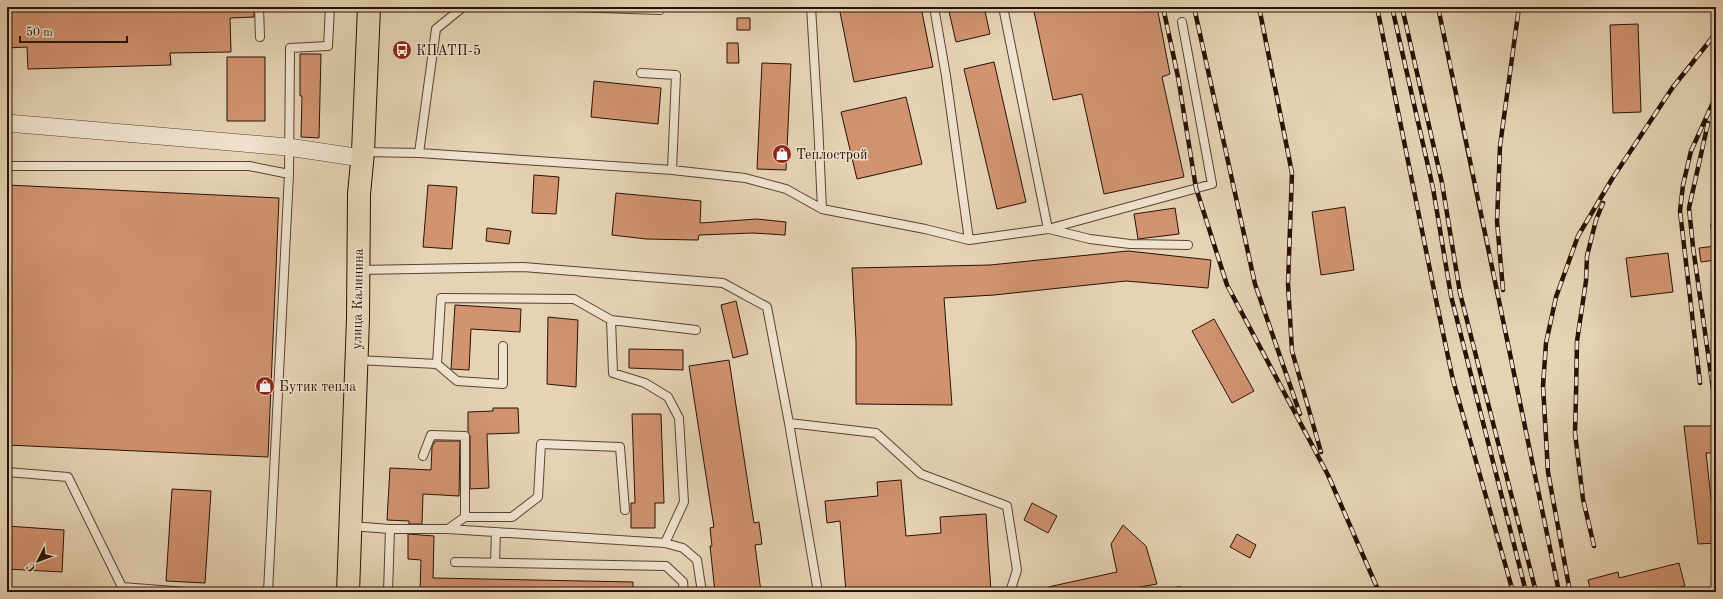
<svg xmlns="http://www.w3.org/2000/svg" width="1723" height="599" viewBox="0 0 1723 599" font-family="'Old Standard TT',serif">
<style>
.building{fill:#d19370;stroke:#291107}
.lines{fill:none;stroke-linecap:round;stroke-linejoin:round}
.lane-casing{stroke:#584232;stroke-width:10}
.street-casing{stroke:#584232;stroke-width:18}
.primary-casing{stroke:#291107;stroke-width:24}
.lane{stroke:#efe2ce;stroke-width:8}
.street{stroke:#efe2ce;stroke-width:17}
.primary{stroke:#e6d3b4;stroke-width:22}
.rail-casing{stroke:#291107;stroke-width:4.5}
.rail{stroke:#efe2ce;stroke-width:3;stroke-dasharray:9;stroke-linecap:butt}
.labels{text-anchor:middle;stroke-width:3;stroke-linejoin:round;paint-order:stroke}
.poi-label{font-size:14px;fill:#291107;stroke:#efe2ce;text-anchor:start}
.street-label{font-size:14px;fill:#291107;stroke:#efe2ce}
</style>
<rect width="100%" height="100%" fill="#e6d3b4"/>
<filter id="stains"><feTurbulence type="fractalNoise" baseFrequency=".005" numOctaves="4"/><feColorMatrix values="0 0 0 0 .2 0 0 0 0 .09 0 0 0 0 .02 0 0 0 .5 -.17"/></filter>
<radialGradient id="worn" r=".72"><stop offset=".6" stop-color="#630" stop-opacity="0"/><stop offset="1" stop-color="#630" stop-opacity=".3"/></radialGradient>
<path class="building" d="M7,7h247v10l-24,1 1,34 -61,1 1,12 -143,4 -1,-22 -20,1z
M839,7h82l12,60 -79,15z
M948,7h36l6,27 -34,8z
M1033,7h124l13,67 -8,3 22,100 -80,17 -22,-100 -29,6z
M737,18h13v12h-13z
M1638,24l3,88 -28,1 -3,-88z
M727,43h11l1,20h-12z
M300,54h21l-2,84 -18,-1 1,-41h-2z
M227,57h38v64h-38z
M994,62l32,140 -29,7 -33,-140z
M762,63l29,1 -5,106 -29,-1z
M594,81l67,7 -3,36 -67,-7z
M906,97l16,67 -65,15 -16,-67z
M534,175l25,2 -3,37 -24,-1z
M7,185l272,13 -11,259 -261,-12z
M428,185l29,2 -5,62 -29,-2z
M616,193l85,8 -1,22 57,-4 29,3 -1,13 -32,-2 -54,2 -1,5 -52,-1 -34,-4z
M1345,207l9,63 -33,5 -9,-63z
M1175,208l4,26 -41,5 -4,-25z
M487,228l24,3 -2,13 -23,-3z
M1716,246v14l-15,2 -2,-14z
M1128,251l83,9 -3,28 -82,-7 -132,14 -50,3 8,107 -96,-1v-63l-4,-73 138,-3z
M1668,253l5,39 -42,5 -5,-39z
M736,301l12,53 -15,4 -12,-53z
M455,305l66,4 -1,23 -49,-3 -2,41 -18,-1z
M548,317l30,3 -2,67 -29,-3z
M1214,319l40,72 -22,12 -40,-72z
M629,349l54,1v20l-54,-2z
M729,360l25,163 5,-1 3,22 -7,1 6,47h-46l-5,-46h2l-2,-18 4,-1 -25,-161z
M493,408h25l1,25 -32,1 2,54 -19,1v-53l-2,-4v-20l25,-1z
M632,414h29l3,89h-9v25h-24v-25h4z
M1684,426h32v27h-10l8,72h2v18l-18,1z
M435,441h25l-1,55 -36,-2 -1,30h-13v-3l-22,-1 3,-52 41,2 1,-23z
M901,480l5,56 35,-3 -1,-16 46,-3 5,78h-145l-6,-71 -13,2 -2,-22 53,-5 -1,-14z
M172,489l39,2 -6,92 -39,-2z
M1032,503l25,13 -9,17 -24,-13z
M1123,525l23,21 11,38 -44,8h-64l-1,-5 69,-15 -6,-28z
M7,526l57,4 -2,42 -55,-3z
M408,534l26,2 -1,42 200,4v10h-213l1,-32 -13,-1z
M1237,534l19,11 -6,13 -20,-11z
M1679,563l6,23 -22,6h-72l-3,-12 30,-8 1,6z"/>
<g class="lines">
<g class="lane-casing">
<path id="lane" d="M259,7l1,30
M572,7l88,3
M811,7l7,115 4,87
M934,7l12,69 23,164
M641,73l35,2 -4,95
M364,152l55,1 253,17 73,8 41,11 36,20 103,20 44,11 79,-11 -45,-222
M419,153l17,-124 27,-22
M7,166h242l40,8
M1715,226h1
M1048,229l164,-45 -30,-162
M1049,229l41,10 40,5 58,1
M360,270l163,-3 200,16 44,24 22,116 87,10 45,41 86,32 10,64 -7,22
M611,320l2,53 32,10 23,14 11,21 5,84 -19,41
M357,360l80,4 4,-66 133,1 37,21 85,10
M437,364l20,17 46,3v-38
M789,423l29,169
M423,456l8,-21 34,1v81l-17,12
M7,472l61,5 54,110 64,5
M465,517h47l26,-20 3,-53 79,3 5,63
M351,526l39,3h58l217,14 18,5 14,12 5,32
M455,562l211,4 17,16 1,10
M495,562l1,-30
M268,592l21,-418 1,-126 38,-2 2,-39
M388,592l2,-63
M1178,592l1,-1 1,1"/>
</g>
<g class="street-casing">
<path id="street" d="M7,123l281,24 74,11"/>
</g>
<g class="primary-casing">
<path id="primary" d="M348,592l10,-273 1,-125 4,-42 6,-145"/>
</g>
<use href="#lane" class="lane"/>
<use href="#street" class="street"/>
<use href="#primary" class="primary"/>
<g class="rail-casing">
<path id="rail" d="M1163,7l15,70 18,111 31,97 101,190 51,117
M1194,7l61,277 45,130
M1259,7l33,166 -4,111 4,67 29,101
M1377,7l59,293 17,80 60,212
M1392,7l41,181 18,108 75,296
M1402,7l40,176 18,110 76,299
M1438,7c42,195 80,390 121,585
M1708,123l-19,85 4,39 20,142
M1503,290l-6,-69 3,-75 19,-139
M1700,383l-20,-172 3,-26 8,-34 25,-55
M1594,546l-11,-47 -8,-66 1,-38 1,-54 9,-60 1,-25 9,-36 7,-17
M1570,592l-22,-120 -5,-86 3,-43 10,-46 22,-61 34,-57 61,-92 43,-54"/>
</g>
<use href="#rail" class="rail"/>
</g>
<defs>
<g id="bus-disc" transform="scale(1)"><circle r="9.5" fill="#8f2418" stroke="#efe2ce"/><path d="M-5-6H5V4H4V6H2V4H-2V6H-4V4H-5ZM-3.5-4V0h7V-4ZM-3.5 1.2v1.5H-2V1.2ZM2 1.2v1.5H3.5V1.2Z" fill="#fff"/></g>
<g id="shop-disc" transform="scale(1)"><circle r="9.5" fill="#8f2418" stroke="#efe2ce"/><path d="M-5-2.5h2.3a2.7 3.5 0 0 1 5.4 0H5L5.5 6h-11ZM-1.5-2.5h3a1.5 2.3 0 0 0-3 0Z" fill="#fff"/></g>
</defs>
<g fill-rule="evenodd">
<use href="#bus-disc" x="402" y="50"/>
<use href="#shop-disc" x="782" y="154"/>
<use href="#shop-disc" x="265" y="386"/>
</g>
<g class="labels">
<g class="poi-label">
<text x="416" y="55">КПАТП-5</text>
<text x="796" y="159">Теплострой</text>
<text x="279" y="391">Бутик тепла</text>
</g>
<g class="street-label">
<text transform="translate(357 299) rotate(-89)" y="5">улица Калинина</text>
</g>
</g>
<rect width="1723" height="599" fill="none" stroke="#e6d3b4" stroke-width="24"/>
<rect x="8" y="8" width="1707" height="583" fill="none" stroke="#291107" stroke-width="2"/>
<rect x="12" y="12" width="1699" height="575" fill="none" stroke="#291107"/>
<g transform="translate(38 561) rotate(228)" stroke="#efe2ce" stroke-width="3" paint-order="stroke">
<path d="M0-3L7 15L0 10L-7 15Z" fill="#291107"/>
<text y="-6" font-size="11" font-weight="bold" text-anchor="middle" fill="#291107">С</text>
</g>
<path d="M20 36v6h107v-6" fill="none" stroke="#291107" stroke-width="2"/>
<text x="26" y="36" font-size="12" fill="#291107" stroke="#efe2ce" stroke-width="3" paint-order="stroke">50 m</text>
<rect width="100%" height="100%" filter="url(#stains)"/>
<rect width="100%" height="100%" fill="url(#worn)"/>
</svg>
